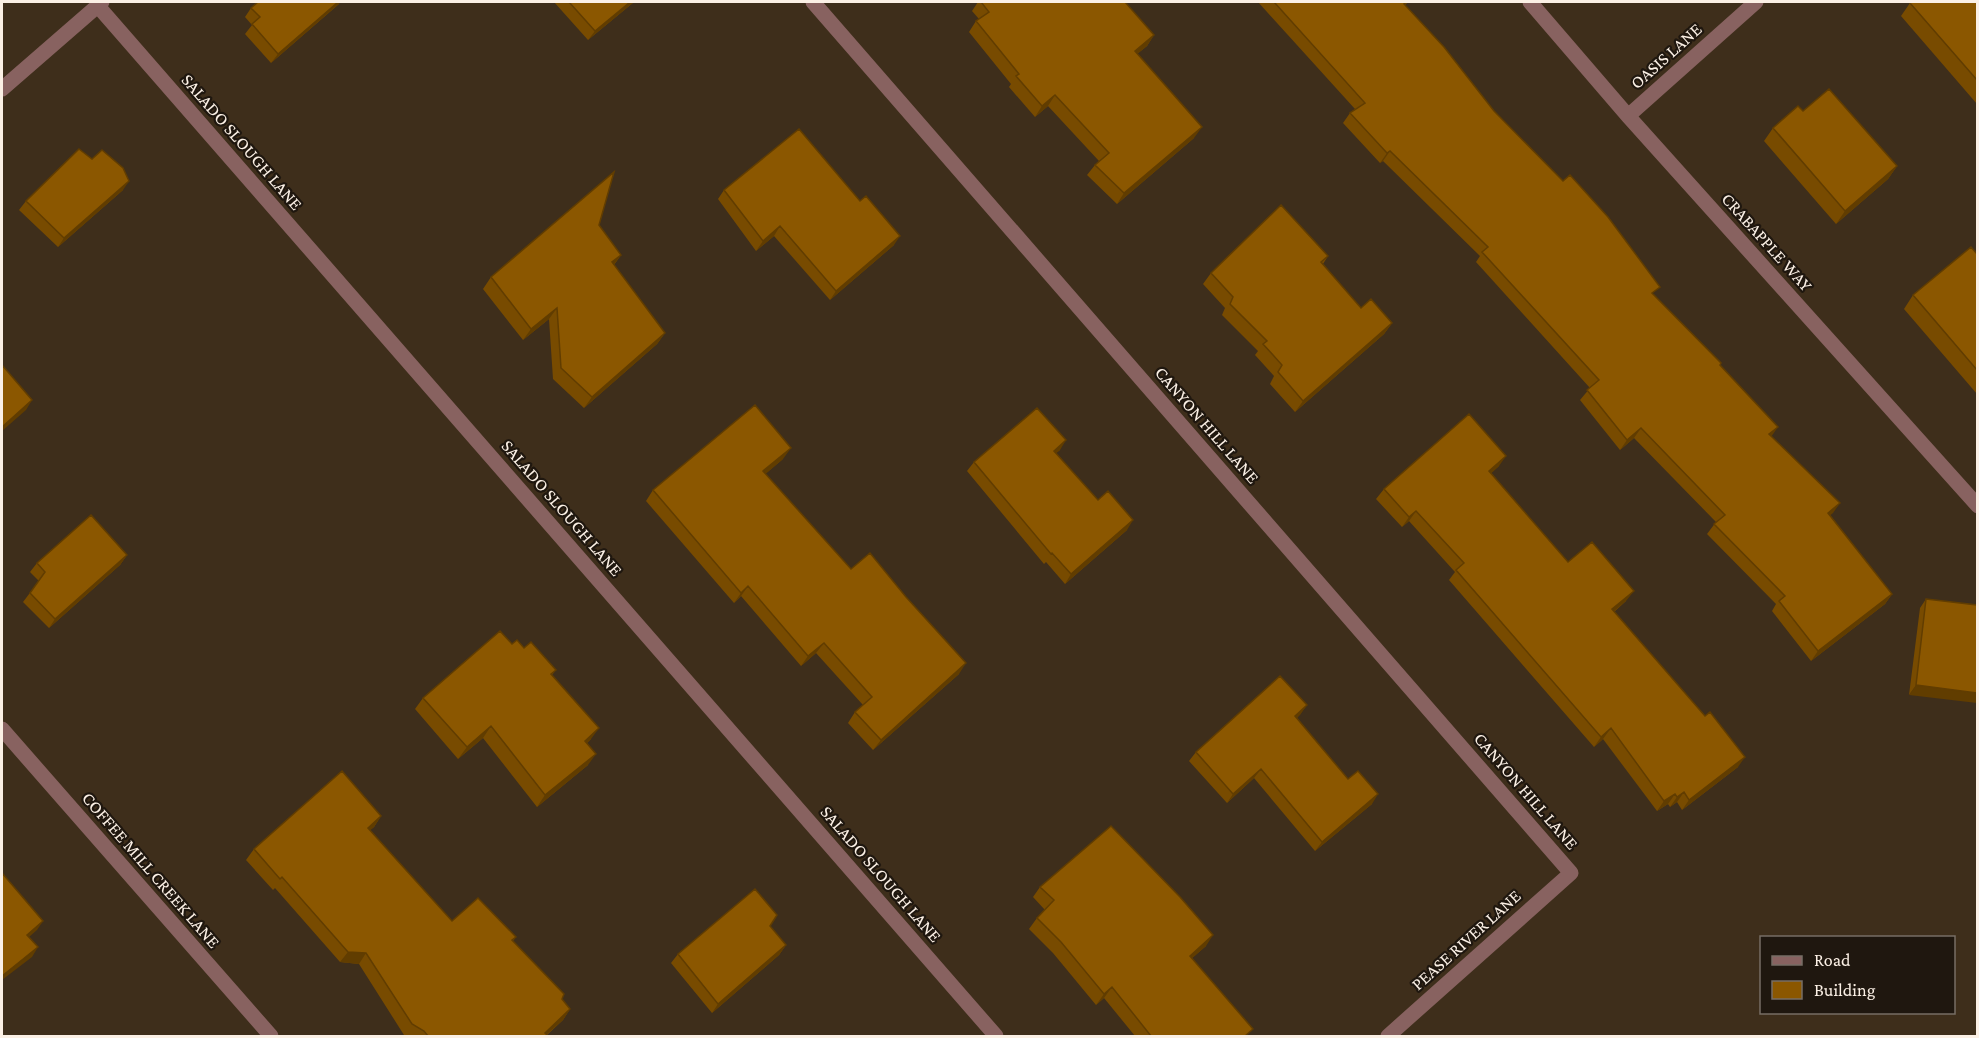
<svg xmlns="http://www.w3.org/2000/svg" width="1979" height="1038" viewBox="0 0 1979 1038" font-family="'Crimson Pro',serif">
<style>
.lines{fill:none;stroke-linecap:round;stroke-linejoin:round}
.minor{stroke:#886260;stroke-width:15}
.wall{fill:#784b00}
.shaded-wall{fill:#613d00}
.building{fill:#8b5700;stroke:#613d00;stroke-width:1.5}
.labels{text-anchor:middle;stroke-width:4.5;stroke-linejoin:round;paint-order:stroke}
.street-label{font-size:18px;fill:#fbf0e5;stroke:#1f170f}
</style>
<rect width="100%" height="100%" fill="#3e2e1b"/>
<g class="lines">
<path class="minor" d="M813,2l758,871 -183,163
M1530,2l98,114 350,390
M97,5l899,1031
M2,89l100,-87
M1628,116l128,-114
M2,729l269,307"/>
</g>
<path class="wall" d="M554,2h80l-46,38z
M978,2h147l29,33 -7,11 -10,8 57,84 -77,66 -30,-29 8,-10 4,-4 -51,-55 -13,11 -26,-30 2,-3 -42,-52 7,-11 3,-2 -7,-8z
M1258,2h150l-3,3 89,106 160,184 67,68 -1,2 51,72 69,66 -10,12 62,79 -7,10 -74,57 -39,-50 4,-7 -69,-70 9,-12 -82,-84 -14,12 -40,-50 10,-12 -114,-126 4,-6 -97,-95 -3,2 -37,-40 7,-10 5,-4z
M1977,2v102l-76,-88 9,-13z
M339,4l-68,59 -26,-29 7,-9 -7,-8 6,-9z
M1803,111l94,55 -9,13 -52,45 -72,-83 9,-13z
M92,159l31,31 -65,57 -39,-37 7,-9z
M724,190l170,55 -64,55 -56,-64 -18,15 -38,-52z
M1977,254v140l-73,-85 9,-14z
M621,255l-7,10 51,68 -8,11 -73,64 -31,-29 -4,-60 -26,21 -40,-51 8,-12z
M1328,256l-5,8 38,44 31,15 -8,11 -89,78 -25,-28 4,-8 -19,-21 3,-4 -36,-36 3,-7 -22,-24 8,-11z
M1060,450l-4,3 42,47 29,30 -62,54 -19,-22 -2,2 -77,-93 7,-9z
M783,459l-18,15 86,95 108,105 -86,76 -25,-27 7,-11 8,-7 -47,-52 -15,13 -60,-70 -7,7 -88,-102 7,-11z
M1499,466l-8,7 77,89 58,39 -12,11 124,155 -56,43 -5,-8 -7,5 -2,-3 -11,7 -54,-72 -9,8 -145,-167 6,-8 -46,-51 -7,6 -26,-28 8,-10z
M127,555l-7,10 -71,63 -26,-26 16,-21 -9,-9 7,-9z
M1926,599l51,6 -68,90 11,-87z
M512,644l12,4 32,22 -4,5 39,64 -4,4 1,22 -51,42 -54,-69 -25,21 -43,-50 8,-11z
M1307,705l-10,13 51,61 24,25 -57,47 -61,-73 -27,25 -38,-42 7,-9z
M381,816l-7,11 -4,3 82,91 64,16 -3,4 57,68 -7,11 -16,15 1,1h-141l-3,-1 -45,-71 -19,-2 -65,-74 -2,2 -27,-30 8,-11z
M1040,887l166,59 -14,12 56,78h-113l-31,-38 -8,7 -43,-52 -24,-24 8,-11 8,-8 -12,-13z
M770,926l16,19 -7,10 -67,58 -41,-50 7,-9z"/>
<path class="shaded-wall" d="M338,2h3l-70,61 7,-9z
M630,2h4l-46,38 7,-9z
M1154,35l-7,11 -20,16 8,-11z
M1055,95l-7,11 -13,11 7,-11z
M1202,127l-8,11 -77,66 7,-11z
M1390,151l-7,10 -3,2 7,-10z
M1897,166l-9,13 -52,45 9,-13z
M129,181l-6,9 -65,57 6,-9z
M780,226l-6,10 -18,15 7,-10z
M900,236l-6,9 -64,55 6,-9z
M621,255l-8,11 -1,-4z
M557,308l-8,11 -26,21 8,-11z
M1392,323l-8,11 -89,78 8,-11z
M665,333l-8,11 -73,64 8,-11z
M32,400l-6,10 -24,21v-4z
M1778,427l-7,10 -2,-3z
M1641,428l-7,10 -14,12 7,-10z
M1066,440l-6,10 -12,10 6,-9z
M791,448l-8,11 -27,23 7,-11z
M1506,456l-7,10 -17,16 7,-11z
M1840,503l-7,10 -12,10 7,-10z
M1416,511l-7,10 -7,6 7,-10z
M1133,520l-6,10 -62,54 6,-10z
M127,555l-7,10 -71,63 6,-9z
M748,586l-7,10 -7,7 7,-10z
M1634,591l-8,10 -21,18 7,-10z
M1892,594l-7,10 -74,57 7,-10z
M824,643l-8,10 -15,13 7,-10z
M966,663l-7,11 -86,76 8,-10z
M1916,685l61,8v10l-68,-8z
M1307,705l-7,10 -11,10 6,-9z
M491,726l-8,12 -25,21 9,-12z
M599,728l-8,11 -14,14 8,-12z
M1611,728l-8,11 -9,8 7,-10z
M596,754l-8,11 -51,42 8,-12z
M1745,757l-7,10 -56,43 7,-10z
M1261,769l-7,9 -27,25 6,-9z
M1684,792l-7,10 -7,5 7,-10z
M1378,794l-6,10 -57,47 7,-9z
M1675,794l-7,10 -11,7 7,-10z
M381,816l-7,11 -13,11 7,-10z
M43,921l-6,9 -16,14 6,-9z
M1213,935l-7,11 -24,21 8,-11z
M786,945l-7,10 -67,58 6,-9z
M38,947l-6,10 -30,23v-4z
M348,952l18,1 -7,11 -19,-2z
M1112,987l-8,11 -8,7 8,-11z
M570,1009l-7,11 -18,16v-3z"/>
<path class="building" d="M258,2h80l-60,52 -26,-30 8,-7 -9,-9z
M569,2h61l-35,29z
M981,2h144l29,33 -19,16 67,76 -78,66 -29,-28 14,-12 -54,-58 -13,11 -26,-30 3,-2 -43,-53 13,-9z
M1274,2h133l-3,2 40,43 50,64 69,70 7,-6 38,42 52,70 -8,6 69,70 -1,2 58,62 -9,7 71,69 -12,10 64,81 -74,57 -39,-50 6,-5 -71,-72 11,-9 -84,-87 -14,12 -40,-50 12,-10 -117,-128 6,-5 -98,-96 -3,2 -37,-40 15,-10z
M1911,2h66v78l-67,-77z
M1829,89l68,77 -52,45 -72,-83 25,-22 5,5z
M799,129l61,72 6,-5 34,40 -64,55 -56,-65 -17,15 -39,-51z
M79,149l13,10 10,-9 21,18 6,13 -65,57 -38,-37z
M614,172l-15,53 22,30 -9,7 53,71 -73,64 -31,-29 -4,-60 -26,21 -40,-52z
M1281,205l47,51 -7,6 40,46 10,-9 21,24 -89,78 -25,-29 4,-7 -19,-21 4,-3 -37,-37 3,-7 -22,-24z
M1971,247l6,7v116l-64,-75z
M2,365l30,35 -30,27z
M755,405l36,43 -28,23 88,98 19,-16 36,44 60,66 -85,77 -26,-28 17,-15 -48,-54 -16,13 -60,-70 -7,7 -88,-103z
M1037,408l29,32 -12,11 44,49 10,-9 25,29 -62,54 -19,-21 -1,1 -77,-92z
M1469,414l37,42 -17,15 79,91 24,-20 42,49 -22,18 93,107 5,-4 35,45 -56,43 -5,-8 -7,5 -2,-3 -11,7 -53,-73 -10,9 -145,-167 8,-7 -48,-52 -7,6 -25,-28z
M91,515l36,40 -72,64 -25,-26 15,-21 -8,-9z
M1926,599l51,6v88l-61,-8z
M500,631l12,13 5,-4 7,8 7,-6 25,28 -5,4 48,54 -14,13 11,13 -51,41 -54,-69 -24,21 -44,-49z
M1280,676l27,29 -12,11 53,63 10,-8 20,23 -56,48 -61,-73 -28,25 -37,-42z
M342,771l39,45 -13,12 84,93 26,-23 38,39 -4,3 52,54 -2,5 8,10 -25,24 3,3h-120l-4,-5 -12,-7 -46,-71 -18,-1 -66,-75 -2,2 -26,-30z
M1111,826l69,71 33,38 -23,21 63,73 -8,7h-94l-39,-49 -8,7 -43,-52 -24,-24 17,-18 -14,-13z
M2,873l41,48 -16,14 11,12 -36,29z
M755,889l22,26 -7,11 16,19 -68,59 -40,-50z"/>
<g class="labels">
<g class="street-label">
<text transform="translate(1666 56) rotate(-42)" y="6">OASIS LANE</text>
<text transform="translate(242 142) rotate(49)" y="6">SALADO SLOUGH LANE</text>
<text transform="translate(1767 242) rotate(48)" y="6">CRABAPPLE WAY</text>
<text transform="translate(1207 425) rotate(49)" y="6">CANYON HILL LANE</text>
<text transform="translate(562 508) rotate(49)" y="6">SALADO SLOUGH LANE</text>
<text transform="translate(1526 791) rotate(49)" y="6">CANYON HILL LANE</text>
<text transform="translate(151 870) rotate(49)" y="6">COFFEE MILL CREEK LANE</text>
<text transform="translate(881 874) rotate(49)" y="6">SALADO SLOUGH LANE</text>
<text transform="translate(1466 940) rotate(-42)" y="6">PEASE RIVER LANE</text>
</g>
</g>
<rect width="1979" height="1038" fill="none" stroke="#fbf0e5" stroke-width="6"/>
<rect x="1760" y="936" width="195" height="78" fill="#1f170f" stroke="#776e65" stroke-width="1.5"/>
<rect x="1772" y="956" width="30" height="9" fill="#886260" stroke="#776e65" stroke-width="1.5"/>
<text x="1814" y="966" font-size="18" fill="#fbf0e5">Road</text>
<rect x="1772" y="981" width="30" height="18" fill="#8b5700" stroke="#776e65" stroke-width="1.5"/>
<text x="1814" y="996" font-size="18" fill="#fbf0e5">Building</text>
</svg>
